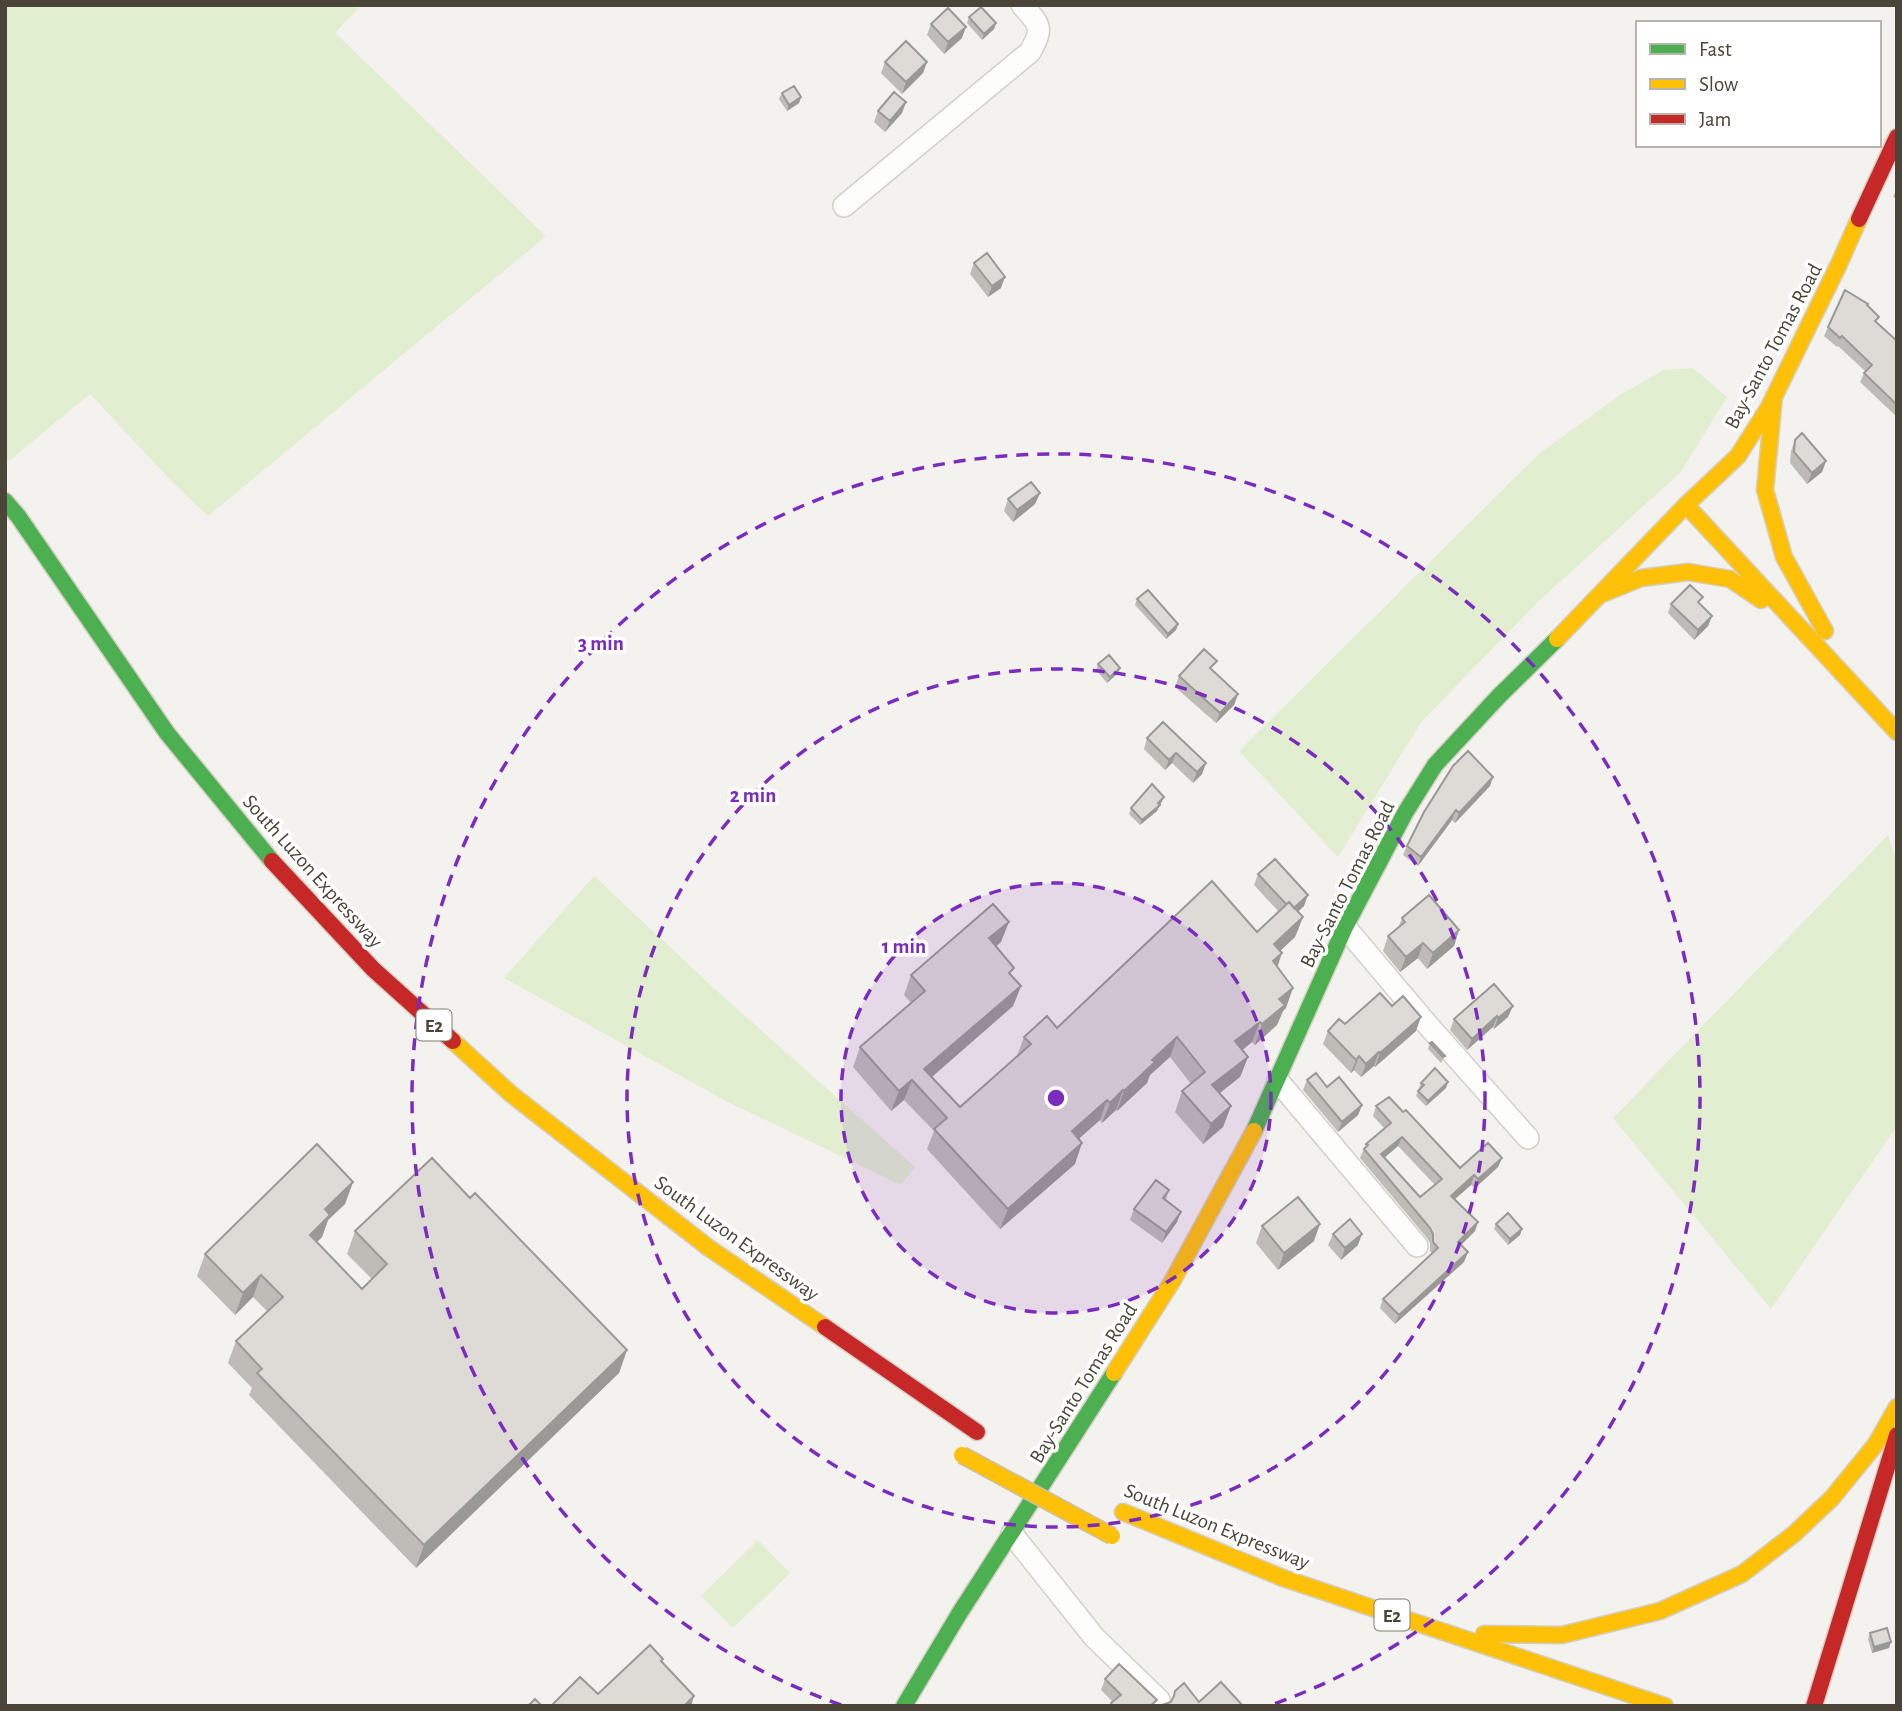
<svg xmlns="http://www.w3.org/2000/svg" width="1902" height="1711" viewBox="0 0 1902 1711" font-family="'Alegreya Sans',sans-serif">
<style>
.green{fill:#e1eecf}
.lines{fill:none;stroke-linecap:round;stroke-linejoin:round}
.street-casing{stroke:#d2d0cb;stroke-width:24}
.fast-casing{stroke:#d3cfc5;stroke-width:19}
.slow-casing{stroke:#d3cfc5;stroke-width:19}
.jam-casing{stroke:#d3cfc5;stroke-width:19}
.street{stroke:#fdfdfc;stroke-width:21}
.fast{stroke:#4caf50;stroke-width:16}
.slow{stroke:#ffc107;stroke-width:16}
.jam{stroke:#c62828;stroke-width:16}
.slow-bridge-casing{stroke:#ccbfa9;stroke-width:19;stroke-linecap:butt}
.slow-bridge{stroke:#ffc107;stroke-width:16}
.wall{fill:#bfbcb8;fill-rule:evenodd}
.shaded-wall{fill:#9b9996}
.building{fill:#dedbd6;stroke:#9b9996;stroke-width:2;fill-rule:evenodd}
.ring{fill:none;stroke:#7b2cbf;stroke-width:3.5;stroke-dasharray:12 9}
.labels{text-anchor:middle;stroke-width:7;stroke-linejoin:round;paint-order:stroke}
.shield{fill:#fff;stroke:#817c74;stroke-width:2}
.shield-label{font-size:19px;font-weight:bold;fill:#4b4439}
.street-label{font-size:21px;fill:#4b4439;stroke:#fff}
.centre{fill:#7b2cbf;stroke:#fff;stroke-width:3.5}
.ring-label{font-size:21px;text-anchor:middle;font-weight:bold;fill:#7b2cbf;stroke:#fff;stroke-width:7;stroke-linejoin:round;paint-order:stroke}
</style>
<rect width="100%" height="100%" fill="#f4f2ee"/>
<path class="green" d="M5,5h356l-26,28 211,203 -338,280 -34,-32 -84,-90 -85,70z
M1693,368l34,29 -46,75 -142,129 -117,120 -84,136 -99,-106 301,-298 80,-58 44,-25z
M1888,835l9,27v264l-126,183 -158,-191z
M594,876l123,115 198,176 -14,18 -175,-84 -222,-123z
M758,1540l32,33 -57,55 -32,-32z"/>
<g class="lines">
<g class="street-casing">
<path id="street" d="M844,206l186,-154c14,-25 10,-27 -8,-47
M1345,927l81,96 102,115
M1278,1081l139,165
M1012,1534l82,103 65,63"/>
</g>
<g class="fast-casing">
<path id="fast" d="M5,501l13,15 149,217 105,128
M1254,1131l91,-204 60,-114 30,-48 64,-69 58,-57
M904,1706l55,-92 155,-241"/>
</g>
<g class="slow-casing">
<path id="slow" d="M1774,396l-9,94 19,67 41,74
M1686,505l211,227
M1602,594l39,-16 47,-6 42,7 31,21
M1557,639l129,-134 52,-49 31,-49 70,-143 20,-45
M453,1041l58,53 198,154 116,79
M1114,1373l59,-93 81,-149
M1123,1512l160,66 382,128
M1484,1634l78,1 98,-24 82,-37 52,-40 38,-36 44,-54 21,-37"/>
</g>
<g class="jam-casing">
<path id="jam" d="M1859,219l38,-82
M272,861l101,108 80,72
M825,1327l152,105
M1814,1706l83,-271"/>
</g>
<use href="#street" class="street"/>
<use href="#fast" class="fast"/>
<use href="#slow" class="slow"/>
<use href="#jam" class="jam"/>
<g class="slow-bridge-casing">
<path id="slow-bridge" d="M962,1455l150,81"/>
</g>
<use href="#slow-bridge" class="slow-bridge"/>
</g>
<path class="wall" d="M969,17l27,6 -2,6 -12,11 -15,-17z
M931,24l31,14 -18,16 -17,-19z
M885,62h42l-4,11 -21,21 -21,-21z
M782,93l19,4 -2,6 -12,8 -8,-12z
M878,111l24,2 -17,19 -11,-10z
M1897,187v12l-4,-2z
M974,263l27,25 -13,9 -18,-23z
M1867,306l9,17 21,18v76l-37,-35 5,-11 -27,-25 -1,1 -13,-11 4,-9z
M1795,440l31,21 -4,11 -15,12 -17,-21 1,-12z
M1040,493l-5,11 -22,18 -9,-11 4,-12z
M1137,599l41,25 -2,6 -10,9 -31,-34z
M1671,604l29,1 12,11 -4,10 -14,14 -26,-27z
M1098,664l22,4 -2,5 -11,10 -11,-13z
M1213,671l25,23 -4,11 -18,18 -41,-36 4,-11z
M1147,738l59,25 -4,11 -9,9 -21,-20 -7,7 -21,-21z
M1490,786l-35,37 -3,-3 -34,46 -15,-11 4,-9z
M1164,797l-7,14 -17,14 -11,-11 2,-6z
M1258,874l46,32 -6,6 5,5 -8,20 -15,14 -2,16 8,41 -3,3 -6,14 -22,20 -3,-3 -10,8 6,7 -8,20 -21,17 12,12 -8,21 -20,17 -28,-32 7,-21 9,-7 -21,-27 -20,18 -3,8 -30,28 -1,-1 -14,13 -2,-3 -22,19 -3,25 -75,65 -73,-80 7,-18 -30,-31 -13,11 -38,-44 7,-20 51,-44 -7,-8 7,-20 90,-33 -5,4 16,30 9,10 -8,20 -81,71 28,30 57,-51 7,-19 33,-9 200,-96 22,-20 -25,-27z
M1402,918l57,12 -5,16 -27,23 -9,-11 -18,14 -17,-21 5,-15 10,-8z
M1494,984l14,33 -14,12 -1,-2 -26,23 -17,-20 4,-11z
M1345,1024l71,7 -41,36 -1,-1 -13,11 -7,-7 -3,3 -28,-29 5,-13z
M1430,1043l15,13 -4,7 -13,-14z
M1307,1080l55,25 -4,10 -20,17 -35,-42z
M1421,1083l25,5 -20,18 -10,-10z
M1376,1106l27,6 57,56 42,-10 -4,9 -23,21 -4,-3 -16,14 23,23 -3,9 -14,14 7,7 -4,10 -69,62 -15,-16 3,-9 49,-46 -2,-2v-8l-3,-5 -67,-80 6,-14 18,-16 -11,-12zM1398,1146l37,39 -15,12 -36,-39z
M353,1182l-8,22 -17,16 -6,17 -5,5 45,47 10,-10 -25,-25 8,-23 115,-33 157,152 -8,23 -203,195 -167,-173 3,-7 -24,-25 8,-22 31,-30 -14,-14 -18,18 -38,-39 8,-22z
M1169,1190l-3,10 11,22 -15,21 -32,-23 4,-11z
M1496,1224l26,5 -2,6 -12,10 -14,-16z
M1262,1226l52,15 -36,29 -22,-27z
M1333,1234l25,11 -17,15 -13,-15z
M1870,1633l21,9 -2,6 -17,5 -4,-14z
M1105,1679l50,27h-45l3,-4 -12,-12z"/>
<path class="shaded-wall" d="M996,23l-2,6 -12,11 2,-6z
M966,27l-4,11 -18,16 4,-12z
M927,62l-4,11 -21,21 4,-12z
M801,97l-2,6 -12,8 2,-6z
M906,102l-4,11 -17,19 5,-11z
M1005,277l-4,11 -13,9 4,-11z
M1826,461l-4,11 -15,12 5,-11z
M1040,493l-5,11 -22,18 4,-12z
M1712,616l-4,10 -14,14 4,-10z
M1178,624l-2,6 -10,9 2,-5z
M1120,668l-2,5 -11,10 3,-6z
M1238,694l-4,11 -18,18 4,-10z
M1176,753l-4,10 -7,7 4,-10z
M1206,763l-4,11 -9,9 4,-11z
M1493,777l-3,9 -35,37 4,-10z
M1164,797l-7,14 -17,14 2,-5z
M1456,810l-4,10 -34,46 3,-9z
M1308,895l-4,11 -17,15 5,-11z
M1303,917l-8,20 -29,27 8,-20z
M1009,922l-8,20 -19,17 7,-21z
M1459,930l-5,16 -27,23 6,-16z
M1423,943l-5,15 -18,14 6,-15z
M1282,953l-7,21 -2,-13z
M1021,986l-8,20 -94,82 5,-19z
M1293,988l-7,20 -3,3 -6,14 -22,20 7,-21 17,-25z
M1513,1006l-5,11 -14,12 4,-11z
M1497,1016l-4,11 -26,23 5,-11z
M1421,1017l-5,14 -41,36 5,-14z
M1260,1022l-8,20 -24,20 7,-21z
M1177,1037l-7,20 -20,18 -3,8 -30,28 7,-20 28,-31z
M1379,1052l-5,14 -13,11 5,-13z
M1359,1056l-5,14 -3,3 5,-13z
M1248,1057l-8,20 -36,28 8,-20z
M912,1080l-8,20 -13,11 8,-20z
M1448,1082l-2,6 -20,18 2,-5z
M1123,1090l-7,20 -14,13 8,-20z
M1107,1100l-7,20 -36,32 8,-21z
M1362,1105l-4,10 -20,17 4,-10z
M1231,1106l-8,21 -20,17 8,-20z
M1402,1137l-4,9 -21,18 4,-10z
M1082,1143l-7,21 -75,65 8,-20z
M1502,1158l-4,9 -23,21 3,-9z
M1474,1175l-3,10 -23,20 3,-9z
M353,1182l-8,22 -17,16 -6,17 -21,20 9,-22 15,-26z
M1181,1212l-4,10 -15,21 4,-11z
M1478,1222l-3,9 -20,20 3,-9z
M1320,1224l-6,17 -36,29 6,-17z
M1522,1229l-2,6 -12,10 2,-6z
M1362,1234l-4,11 -17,15 4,-12z
M1468,1252l-4,10 -69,62 4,-9z
M261,1275l-8,22 -18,18 8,-22z
M627,1350l-8,23 -203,195 8,-23z
M1891,1642l-2,6 -17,5 2,-6z
M694,1696l-3,10h-7z"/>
<path class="building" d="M981,7l15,16 -12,11 -15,-17z
M948,8l18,19 -18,15 -17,-18z
M906,41l21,21 -21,20 -21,-20z
M794,86l7,11 -12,8 -7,-12z
M894,92l12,10 -16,19 -12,-10z
M987,253l18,24 -13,9 -18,-23z
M1845,290l23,14 -1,1 12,12 -4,4 22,20v64l-33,-32 8,-8 -30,-29 -2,2 -12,-11z
M1802,433l24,28 -14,12 -18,-21 1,-12z
M1031,482l9,11 -23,17 -9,-11z
M1690,585l13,12 -5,5 14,14 -14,14 -27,-26z
M1148,590l30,34 -10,10 -31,-35z
M1204,649l13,12 -7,7 28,26 -18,19 -41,-37z
M1109,655l11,13 -10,9 -12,-13z
M1163,722l43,41 -9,9 -21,-19 -7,7 -22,-22z
M1468,751l25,26 -34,36 -3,-3 -35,47 -14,-11 17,-34 29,-46z
M1152,784l12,13 -6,6 2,2 -18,15 -11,-12z
M1275,859l33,36 -14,13 -5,-6 -3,2 -28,-30z
M1212,881l45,51 32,-30 14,15 -29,27 8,9 -9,8 20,27 -14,11 6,6 -23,19 -2,-2 -25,19 13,16 -36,28 19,21 -20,18 -29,-33 23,-19 -28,-35 -25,23 3,2 -31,29 -1,-1 -13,13 -3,-3 -35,31 10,12 -74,66 -74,-80 13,-11 -35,-38 -13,11 -39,-44 65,-56 -14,-16 82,-71 16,18 -20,16 25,30 -5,5 12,13 -97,83 36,38 71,-63 -7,-7 23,-21 10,12z
M1429,895l30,35 -26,23 -10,-10 -17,14 -18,-21 17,-14 -3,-4z
M1494,984l19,22 -15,12 -1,-2 -25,23 -18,-20z
M1380,993l12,13 11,-10 18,21 -41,36 -1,-1 -13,12 -7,-8 -3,4 -28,-29 11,-12 6,5z
M1432,1042l13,14 -2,1 -13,-14z
M1435,1068l13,14 -20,19 -10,-10 6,-6 -3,-2z
M1316,1073l11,14 12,-10 23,28 -20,17 -35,-42z
M1389,1097l14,15 3,-2 54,58 28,-25 14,15 -24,21 -4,-4 -23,21 27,26 -20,20 10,10 -69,63 -16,-16 55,-51 -5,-6v-8l-3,-6 -66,-79 4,-4 -2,-1 25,-21 -15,-17zM1402,1137l40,42 -22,18 -39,-43z
M317,1144l36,38 -28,27 5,6 -20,20 52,54 25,-25 -32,-33 77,-73 38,40 5,-5 152,157 -203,195 -167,-172 5,-4 -26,-28 47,-44 -22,-22 -18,18 -38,-39z
M1156,1180l13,10 -6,8 18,14 -15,20 -32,-23z
M1298,1197l22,27 -36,29 -22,-27z
M1508,1213l14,16 -12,10 -14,-15z
M1350,1219l12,15 -17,14 -12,-14z
M1887,1628l4,14 -17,5 -4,-14z
M650,1645l13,14 -2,2 33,35 -10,10h-133l29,-29 18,17z
M1119,1664l38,36 -7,6h-37l-2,-3 10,-8 -16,-16z
M1221,1682l22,24 -81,-1 9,-3 3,-6 1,-5 9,-8 15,19z
M535,1699l7,7h-14z"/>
<circle cx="1056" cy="1098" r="215" fill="#7b2cbf" fill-opacity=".12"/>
<g class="ring">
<circle cx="1056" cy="1098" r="215"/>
<circle cx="1056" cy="1098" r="429"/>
<path d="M841 1705A644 644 0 1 1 1271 1705"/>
</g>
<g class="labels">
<g class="shield">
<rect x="416.5" y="1009.5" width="35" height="31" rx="5"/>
<rect x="1374.5" y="1599.5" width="35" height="31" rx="5"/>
</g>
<g class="shield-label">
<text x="434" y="1032">E2</text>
<text x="1392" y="1622">E2</text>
</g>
<g class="street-label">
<text transform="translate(1773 346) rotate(-62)" y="7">Bay-Santo Tomas Road</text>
<text transform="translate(313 871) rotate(48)" y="7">South Luzon Expressway</text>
<text transform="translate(1347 884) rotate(-63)" y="7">Bay-Santo Tomas Road</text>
<text transform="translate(737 1238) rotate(36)" y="7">South Luzon Expressway</text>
<text transform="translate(1083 1383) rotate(-58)" y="7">Bay-Santo Tomas Road</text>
<text transform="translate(1217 1526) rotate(22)" y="7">South Luzon Expressway</text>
</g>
</g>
<circle cx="1056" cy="1098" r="10" class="centre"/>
<g class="ring-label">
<text x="601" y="650">3 min</text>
<text x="753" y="802">2 min</text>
<text x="904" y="953">1 min</text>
</g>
<rect width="1902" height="1711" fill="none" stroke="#4b4439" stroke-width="14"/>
<rect x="1636" y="21" width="245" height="126" fill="#ffffff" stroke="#b7b4b0" stroke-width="2"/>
<rect x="1650" y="44" width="35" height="10" fill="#4caf50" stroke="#b7b4b0" stroke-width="2"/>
<text x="1699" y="56" font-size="21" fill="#4b4439">Fast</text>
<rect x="1650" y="79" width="35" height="10" fill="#ffc107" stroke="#b7b4b0" stroke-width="2"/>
<text x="1699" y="91" font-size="21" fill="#4b4439">Slow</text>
<rect x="1650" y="114" width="35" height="10" fill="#c62828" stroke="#b7b4b0" stroke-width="2"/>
<text x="1699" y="126" font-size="21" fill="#4b4439">Jam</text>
</svg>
